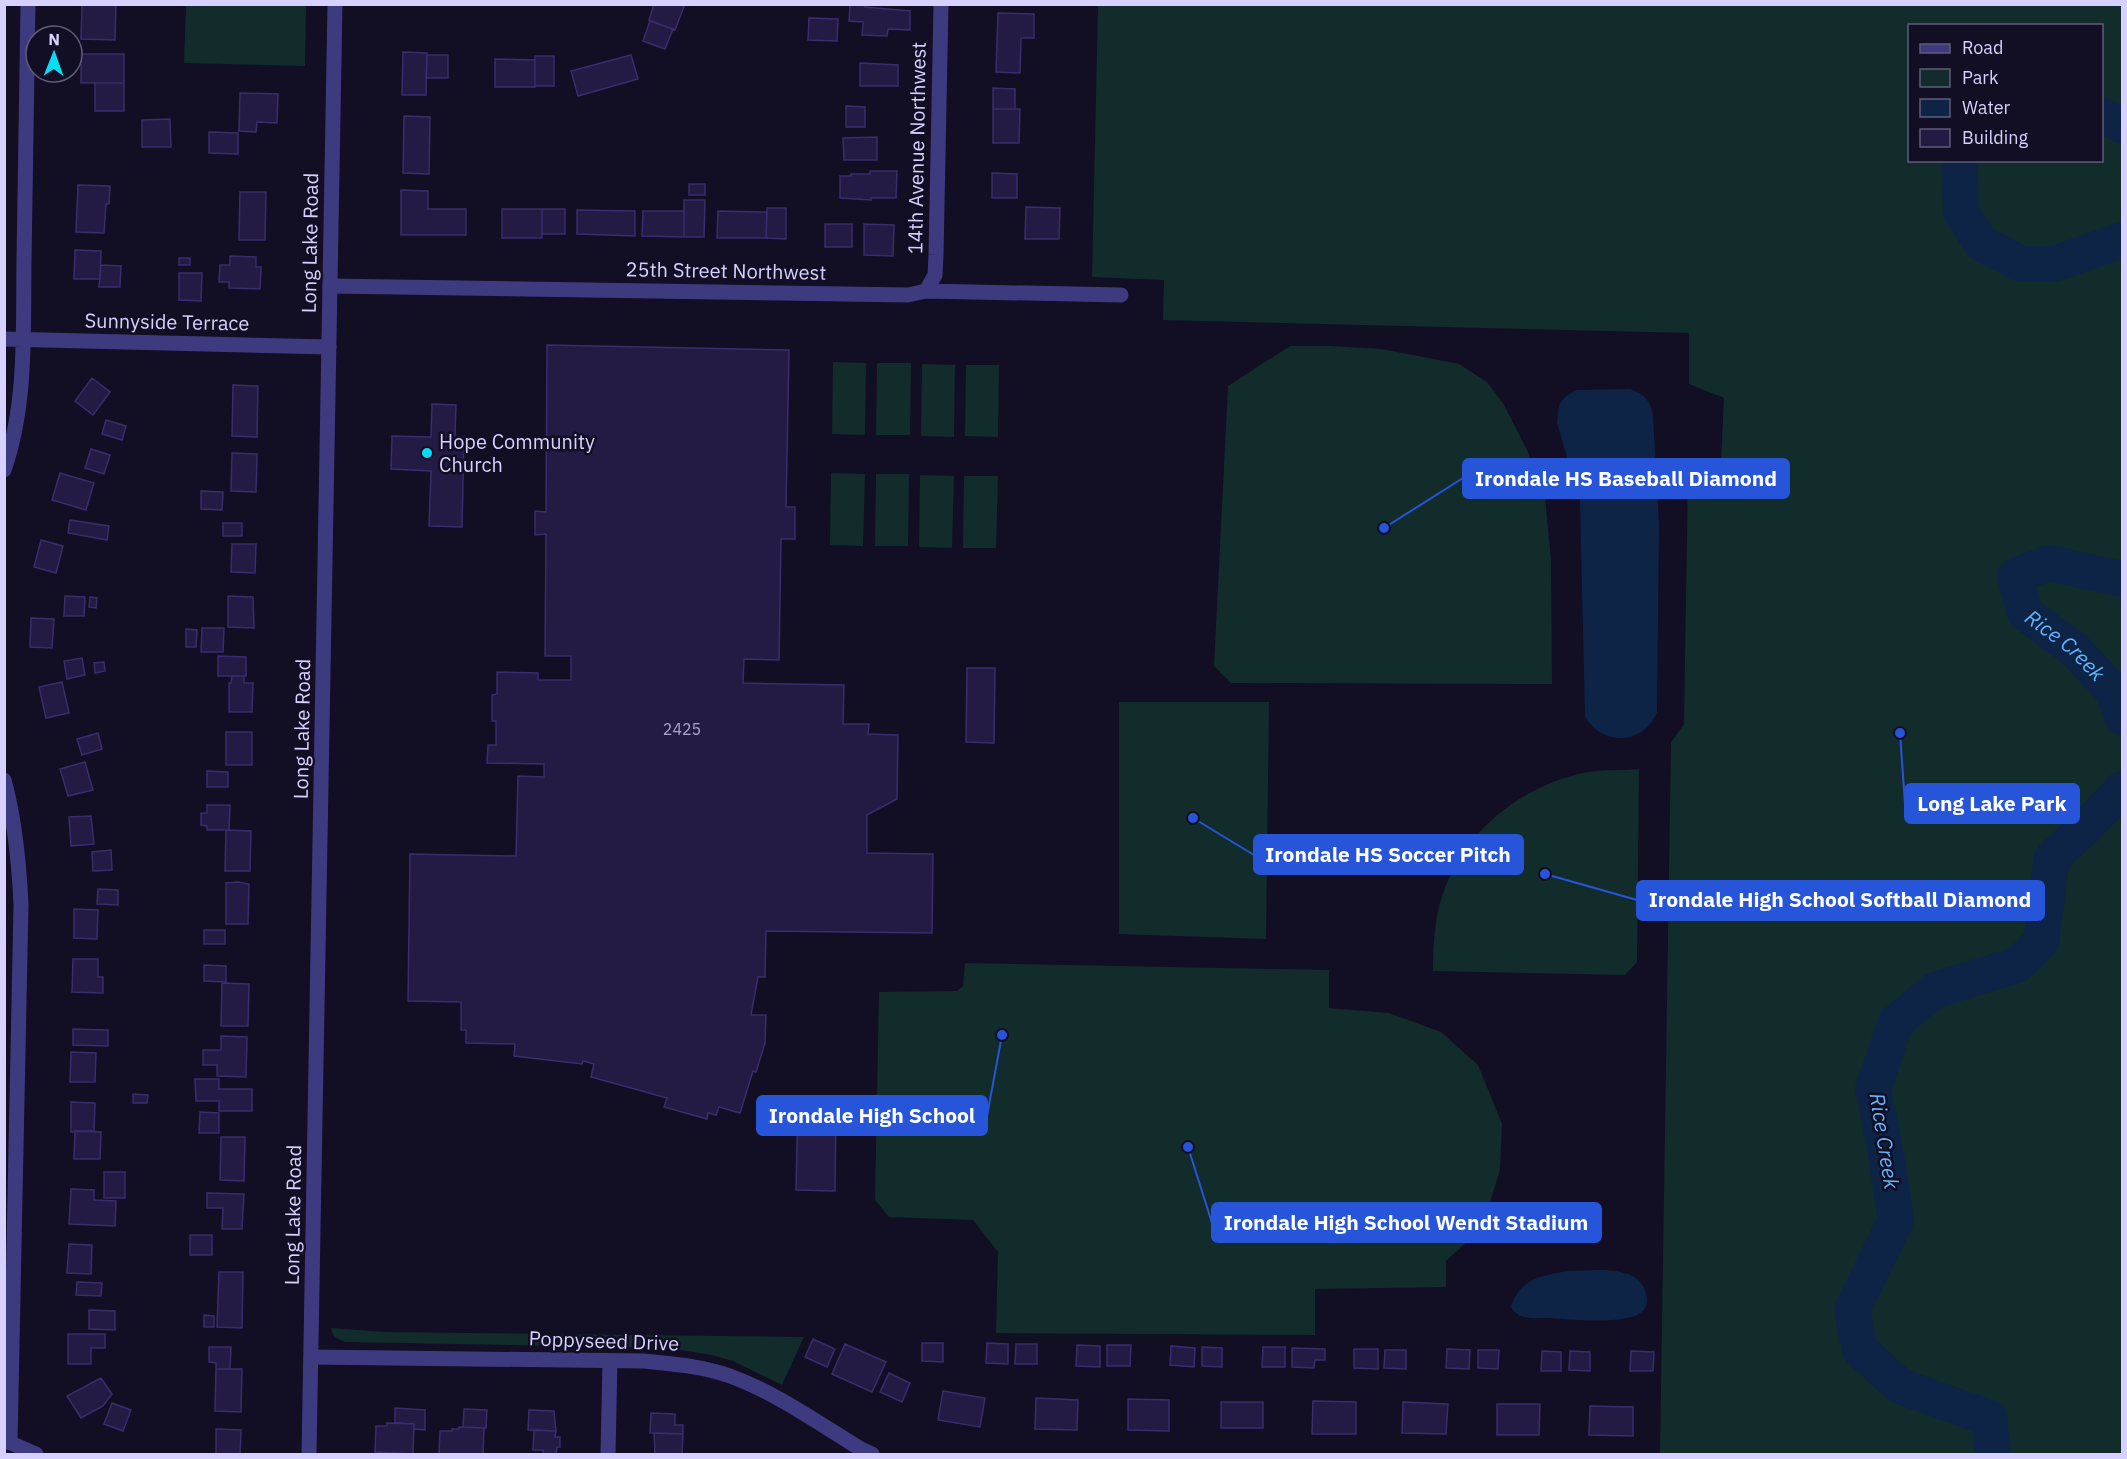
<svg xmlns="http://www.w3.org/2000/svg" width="2127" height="1459" viewBox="0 0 2127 1459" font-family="'IBM Plex Sans',sans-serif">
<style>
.green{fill:#122c2b;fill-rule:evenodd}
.water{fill:#0e2447}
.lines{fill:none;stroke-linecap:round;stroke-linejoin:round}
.river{stroke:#0e2447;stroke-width:36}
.building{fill:#231b43;stroke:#3a2d6e;stroke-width:1.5}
.minor{stroke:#3d3a80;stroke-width:15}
.tertiary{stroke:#3d3a80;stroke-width:15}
.poi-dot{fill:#06ddf5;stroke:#120e23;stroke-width:2}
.labels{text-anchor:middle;stroke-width:5;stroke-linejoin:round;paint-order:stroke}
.number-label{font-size:16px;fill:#a9a4cf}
.street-label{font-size:20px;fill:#d6d1fe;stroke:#120e23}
.poi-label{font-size:20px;fill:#d6d1fe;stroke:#120e23;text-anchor:start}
.water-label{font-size:21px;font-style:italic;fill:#62b4fb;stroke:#120e23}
.leader{fill:none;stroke:#2655da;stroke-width:2}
.callout-dot{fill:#2655da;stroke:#120e23;stroke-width:2}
.callout{fill:#2655da;stroke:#2655da;stroke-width:2}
.callout-label{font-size:21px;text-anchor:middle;font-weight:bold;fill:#fff}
</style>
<rect width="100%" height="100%" fill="#120e23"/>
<path class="green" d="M186,5h120l-1,61 -121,-3z
M1098,5h1024v1449h-462l11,-712 13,-18 4,-252 33,-11 3,-63 -35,-14v-51l-526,-13 1,-40 -72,-3zM1910,26h192v134h-192z
M1290,346h41l51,3 77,15 28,18 16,21 24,47 18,47 6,62 1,125 -321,-1 -17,-17 14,-280z
M833,362l33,1 -1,72 -33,-1z
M877,363h34l-1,72h-34z
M922,364l33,1 -1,72 -33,-1z
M966,365h33l-1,72 -33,-1z
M831,473l34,1 -2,72 -33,-1z
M876,474h33l-1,72h-33z
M920,475l34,1 -2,72 -33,-1z
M964,476h34l-2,72h-33z
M1119,702h150l-3,237 -147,-5z
M1639,769l-2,193 -12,13 -192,-4c0,-21 1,-43 6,-64 18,-69 76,-119 144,-134 18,-4 37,-2 56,-4z
M965,963l364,7v38l60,5 52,19 37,33 24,59 -2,46 -18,58 -36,33v26l-131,2v46l-319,-2 2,-81 -25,-32 -84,-3 -14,-17 4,-208 78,-1 6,-5z
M331,1328l54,4 419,5 -22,48 -49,-24 -21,-6 -43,-7 -324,-6 -11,-5z"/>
<path class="water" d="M1630,389c14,5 20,11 23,26l6,110 -2,187c-13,33 -55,35 -72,4l-5,-215 -23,-78 2,-18 7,-9 11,-6z
M1569,1271c24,0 70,-8 77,23 2,6 1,13 -3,17 -15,15 -74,8 -95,7 -8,0 -19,1 -27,-2 -5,-2 -7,-5 -10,-9 9,-29 32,-32 58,-36z"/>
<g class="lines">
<g class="river">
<path d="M2102,116l20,9"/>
<path d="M1959,160l2,52 20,31 40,21h33l68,-24"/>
<path id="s1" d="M2122,579l-73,-16 -34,13 10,37 50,37 39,42 8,25"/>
<path d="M1993,1453l-4,-35 -89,-32 -40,-36 -8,-40 44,-90 -11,-71 -12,-60 23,-67 39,-32 82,-25 24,-23 11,-84 36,-33 34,-36"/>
</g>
</g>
<path class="building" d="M82,4h34l-1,36 -34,-1z
M654,4h31l-10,26 -26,-10z
M850,4h15v3l45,4v19l-22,-1 -1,7 -25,-1 1,-13 -14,-1z
M998,13l36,1v24h-13l-1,35 -24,-1z
M809,18l29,1 -1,22 -29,-1z
M650,21l23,8 -8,20 -22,-8z
M403,52l24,1 -1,42h-24z
M81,54h43v29h-43z
M427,55h21v23h-22z
M631,55l7,24 -60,17 -7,-25z
M535,56h19v30h-19z
M495,59l40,1v27h-40z
M860,63l38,2v21h-38z
M95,83h29v28h-29z
M993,88l22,1v20h-22z
M240,93l38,1 -1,29 -20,-1 -1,10 -17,-1z
M846,106l19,1v20h-19z
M993,109h27l-1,34h-26z
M404,116l26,1 -1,57 -26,-1z
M170,119l1,28h-29v-27z
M209,132l29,1v21l-29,-1z
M877,137v23h-33l-1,-22z
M870,171h27l-1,27h-25v2l-31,-2v-22h11v-2h19z
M992,173l25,1v24h-25z
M689,184h16v11h-16z
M78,185l32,1 -1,18h-3l-2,29 -28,-1z
M401,190l27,1v18h38v26h-65z
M240,192h26l-1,48h-26z
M684,200h21l-1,37h-20z
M1026,207l34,1 -1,31h-34z
M767,208h19v31l-20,-1z
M502,209h40v29h-40z
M542,209h23v25h-23z
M577,210l58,1v25l-58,-2z
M643,211h41v26l-42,-1z
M718,211l49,1 -1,26h-49z
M825,224h27v23h-27z
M864,224l30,1 -1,31 -29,-1z
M75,250l26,1 -1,28h-26z
M230,256l26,1v10h5l-1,22 -31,-1v-6h-10l1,-17h10z
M179,258h11v7h-11z
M101,265l20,1 -1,21h-21z
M179,273h23l-1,28 -22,-1z
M547,345l242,5 -3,157h9v32h-14l-2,121 -35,-1 -1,24 101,2 -1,39h26l-1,10 30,1 -1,64 -30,16v38l66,1 -1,79 -166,-2 -1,46h-7l-7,38h15l-1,28 -9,29 -3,-1 -13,42 -21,-6 -3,8 -8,-2 -1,6 -43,-12 3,-9 -76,-21 3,-13 -11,-3 -1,3 -68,-8 1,-12 -49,-1v-13h-5v-28l-53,-1 2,-147 106,2 2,-80 26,1v-13l-57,-1 1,-18h8v-24h-4v-26l5,-1v-22l41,1v7h33v-24h-26l1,-122 -11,1v-24l11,1z
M92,378l18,14 -17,23 -18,-14z
M233,385l25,1 -1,51 -25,-1z
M432,404l24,1 -1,32h9l-2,90 -33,-1 2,-55 -40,-2 1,-33 39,1z
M106,420l20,6 -4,14 -20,-6z
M91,449l19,6 -6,19 -19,-6z
M232,453l25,1 -1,38 -25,-1z
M60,473l34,10 -8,27 -34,-10z
M201,491l22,1 -1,18 -21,-1z
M70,520l39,6 -2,14 -39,-7z
M223,523h19v13h-19z
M41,540l22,6 -7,27 -22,-6z
M232,544h24l-1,29 -24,-1z
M65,596l20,1 -1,19h-20z
M228,596l25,1 1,31 -26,-1z
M90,597l7,1 -1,10 -7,-1z
M31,618l23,1 -2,29 -22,-1z
M202,628h22l-1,24h-22z
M186,629l11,1 -1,17h-10z
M218,656l28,1v19h-28z
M82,658l3,17 -18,4 -3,-18z
M104,662l1,9 -10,2 -1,-10z
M967,668h28l-1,75 -28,-1z
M232,676h12v7h9l-1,29h-23v-29h2z
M62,682l7,31 -23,5 -7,-31z
M226,732h26v33h-26z
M98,733l4,16 -20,6 -5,-16z
M85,762l8,28 -25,6 -8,-27z
M207,771l21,1v15h-21z
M207,805h23l-1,25h-22v-4l-6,-1v-12h6z
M91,816l3,28 -23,2 -2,-29z
M226,830l25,1 -1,40h-25z
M111,850l1,20 -19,1 -1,-19z
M238,882l11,2 -1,40h-22v-41z
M98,889l20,1v15l-21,-1z
M74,909l24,1 -1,29 -23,-1z
M204,930h21v14h-21z
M73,959h25v18h5v16l-31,-1z
M204,965l22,1v16l-22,-1z
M222,983l27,1 -1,42h-27z
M73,1029l35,1v16l-35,-1z
M221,1036l26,1 -1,40 -29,-1v-11h-14v-15h18z
M71,1052l25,1 -1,29h-25z
M195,1079h24v10h33v22h-33v-10h-23z
M133,1094l15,1 -1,8h-14z
M798,1101l38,1 -1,89 -39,-1z
M71,1102l24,1 -1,28 -23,1z
M200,1112l19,1v20h-20z
M75,1131l26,1 -1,27h-26z
M221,1137h24l-1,44 -24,-1z
M104,1172h21v26h-21z
M71,1189l23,1v10l22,1 -1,25 -46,-2z
M207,1193l37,1 -2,35h-20l1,-21h-16z
M190,1235h22v20h-22z
M69,1244l23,1 -1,29 -24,-1z
M219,1272h24l-1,56 -25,-1z
M77,1282l25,1 -1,13 -25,-1z
M89,1310l26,1v19l-26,-1z
M204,1315l10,1v11h-10z
M68,1334h37v14h-14v16h-23z
M813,1339l22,10 -8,18 -22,-10z
M922,1343h21v19l-21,-1z
M987,1343l21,1v20l-22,-1z
M845,1344l41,18 -14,30 -40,-18z
M1016,1344h21v20h-22z
M1077,1345l23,1v21l-24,-1z
M1107,1345h24l-1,21h-23z
M1171,1346l24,2 -1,19 -24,-2z
M209,1347h22l-1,22h-14v-6l-7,-1z
M1202,1347l20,1v19l-20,-1z
M1263,1347h22v20h-23z
M1292,1348l33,1v11h-10l-1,8 -22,-1z
M1354,1349h24v20l-24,-1z
M1447,1349l23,1 -1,19 -23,-1z
M1385,1350h21v19l-22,-1z
M1478,1350h21l-1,19 -20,-1z
M1542,1351l19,1v19h-20z
M1570,1351l20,1v19l-21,-1z
M1631,1351l23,1 -1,19h-23z
M216,1369h26l-1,43 -26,-1z
M889,1373l21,10 -8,19 -22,-10z
M101,1378l11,16 -9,12 -22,12 -14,-22z
M943,1391l42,7 -5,29 -42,-7z
M1036,1398l42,2 -1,30 -42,-1z
M1128,1399l41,1v31l-41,-1z
M1313,1401l43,1v32h-44z
M1221,1402h42v26h-42z
M1403,1402l45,2 -2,30 -44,-1z
M112,1403l19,7 -8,21 -19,-7z
M1497,1404h43l-1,31h-42z
M1590,1406l43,1v29l-44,-1z
M395,1408l30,2v20l-11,-1v-5l-19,-1z
M464,1409l23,1 -1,18 -23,-1z
M529,1410l25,1 2,20 -28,-1z
M651,1413l24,1v11h8v9l-33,-1z
M387,1423l27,1 -1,30 -38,-2 1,-26h11z
M459,1427l25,1 -1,26h-44l1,-23h12v-2h7z
M216,1429l25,1 -1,24h-24z
M534,1430l22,1 -1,6h5v10h-3l-1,7h-13v-4h-10z
M654,1433l29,1 -1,20h-27z"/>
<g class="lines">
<path class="minor" d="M330,286l578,9 18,-4 195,4
M926,291l9,-16 1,-20 5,-251
M4,339l325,8
M4,470c23,-66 19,-139 20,-209 1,-85 2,-171 4,-257
M4,780c11,40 15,82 17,124l-11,539
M311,1357l333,4c29,3 58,5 86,15 46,17 87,46 129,72l13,6
M4,1440l32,14
M608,1454l2,-93"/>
<path class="tertiary" d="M309,1454l26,-1450"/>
</g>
<circle class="poi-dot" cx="427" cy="453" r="6"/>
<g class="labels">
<g class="number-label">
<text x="682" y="735">2425</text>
</g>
<g class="street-label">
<text transform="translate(917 148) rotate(-89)" y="7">14th Avenue Northwest</text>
<text transform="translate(310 243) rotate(-89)" y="7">Long Lake Road</text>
<text transform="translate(726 271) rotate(1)" y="7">25th Street Northwest</text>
<text transform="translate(167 322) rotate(1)" y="7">Sunnyside Terrace</text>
<text transform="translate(302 729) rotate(-89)" y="7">Long Lake Road</text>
<text transform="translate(293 1215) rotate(-89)" y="7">Long Lake Road</text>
<text transform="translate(604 1341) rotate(2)" y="7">Poppyseed Drive</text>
</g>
<g class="poi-label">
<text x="439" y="449">Hope Community<tspan x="439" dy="23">Church</tspan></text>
</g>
<g class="water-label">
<text dy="7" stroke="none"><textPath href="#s1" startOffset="201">Rice Creek</textPath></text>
<text transform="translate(1884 1141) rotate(81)" y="7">Rice Creek</text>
</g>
</g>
<path class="leader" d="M1384 528L1463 478M1900 733L1905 804M1193 818L1254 855M1545 874L1637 900M1002 1035L987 1116M1188 1147L1212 1223"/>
<g class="callout-dot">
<circle cx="1384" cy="528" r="6"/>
<circle cx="1900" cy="733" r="6"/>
<circle cx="1193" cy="818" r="6"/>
<circle cx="1545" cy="874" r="6"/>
<circle cx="1002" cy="1035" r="6"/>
<circle cx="1188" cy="1147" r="6"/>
</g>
<g class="callout">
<rect x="1463" y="459" width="326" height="39" rx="6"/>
<rect x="1905" y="784" width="174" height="39" rx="6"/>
<rect x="1254" y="835" width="269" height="39" rx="6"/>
<rect x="1637" y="881" width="407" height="39" rx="6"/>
<rect x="757" y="1096" width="230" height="39" rx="6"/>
<rect x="1212" y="1203" width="389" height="39" rx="6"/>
</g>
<g class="callout-label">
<text x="1626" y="486">Irondale HS Baseball Diamond</text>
<text x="1992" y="811">Long Lake Park</text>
<text x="1388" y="862">Irondale HS Soccer Pitch</text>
<text x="1840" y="907">Irondale High School Softball Diamond</text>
<text x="872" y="1123">Irondale High School</text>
<text x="1406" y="1230">Irondale High School Wendt Stadium</text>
</g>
<rect width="2127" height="1459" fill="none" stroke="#d6d1fe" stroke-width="12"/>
<rect x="1908" y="24" width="195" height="138" fill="#120e23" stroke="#605c7b" stroke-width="1.5"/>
<rect x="1920" y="44" width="30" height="9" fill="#3d3a80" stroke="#605c7b" stroke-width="1.5"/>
<text x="1962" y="54" font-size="18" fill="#d6d1fe">Road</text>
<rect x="1920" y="69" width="30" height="18" fill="#122c2b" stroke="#605c7b" stroke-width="1.5"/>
<text x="1962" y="84" font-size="18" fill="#d6d1fe">Park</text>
<rect x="1920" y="99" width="30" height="18" fill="#0e2447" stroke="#605c7b" stroke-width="1.5"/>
<text x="1962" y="114" font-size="18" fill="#d6d1fe">Water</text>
<rect x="1920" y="129" width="30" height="18" fill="#231b43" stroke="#605c7b" stroke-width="1.5"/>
<text x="1962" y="144" font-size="18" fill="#d6d1fe">Building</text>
<g transform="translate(54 54) rotate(1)"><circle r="28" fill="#120e23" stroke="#605c7b" stroke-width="1.5"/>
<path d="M0-4.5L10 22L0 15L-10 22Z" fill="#06ddf5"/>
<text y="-9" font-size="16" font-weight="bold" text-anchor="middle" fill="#d6d1fe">N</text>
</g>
</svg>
